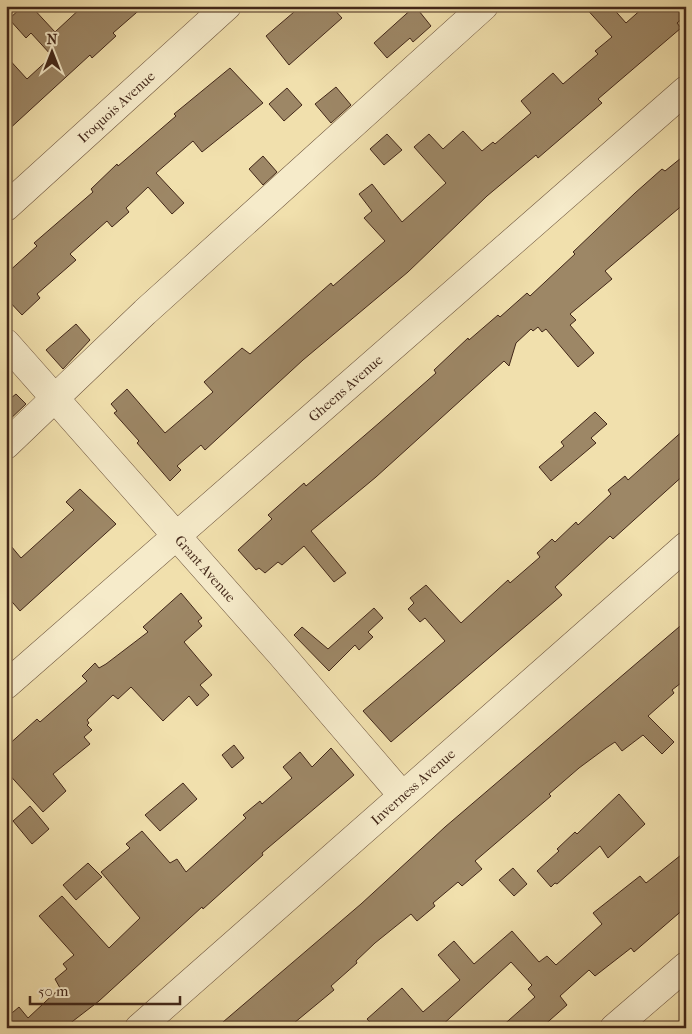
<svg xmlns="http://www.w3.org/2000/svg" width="692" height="1034" viewBox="0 0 692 1034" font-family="'IM FELL French Canon',serif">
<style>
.building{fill:#9d8766;stroke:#422719}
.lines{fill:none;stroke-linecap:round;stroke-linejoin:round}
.minor-casing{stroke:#6e553e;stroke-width:29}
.minor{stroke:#f6ebca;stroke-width:28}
.labels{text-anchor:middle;stroke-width:4;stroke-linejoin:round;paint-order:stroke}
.street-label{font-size:14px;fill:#422719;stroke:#f6ebca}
</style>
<rect width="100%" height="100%" fill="#f1e0ad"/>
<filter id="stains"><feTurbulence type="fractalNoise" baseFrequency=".004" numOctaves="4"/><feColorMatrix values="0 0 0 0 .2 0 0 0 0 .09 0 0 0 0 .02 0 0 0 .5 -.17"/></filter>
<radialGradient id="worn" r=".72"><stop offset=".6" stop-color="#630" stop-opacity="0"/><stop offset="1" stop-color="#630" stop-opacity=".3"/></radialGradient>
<path class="building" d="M23,6h8l24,26 28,-26h61l-31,27 3,3 -24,22 -2,-3 -84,77v-76l21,23 25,-23 -21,-23 -5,5 -17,-19z
M301,6h30l11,12 -53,47 -23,-29z
M415,6l16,20 -18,16 -3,-4 -23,20 -13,-15z
M584,6h27l15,17 19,-17h30l9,11 -7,6 4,5 -83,71 4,4 -64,55 -2,-3 -49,41 -79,76 -105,88 -98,90 -4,-5 -24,21 4,4 -11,11 -33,-38 2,-2 -25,-28 3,-2 -6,-7 16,-15 38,44 48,-41 -9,-10 38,-34 8,6 81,-71 2,3 52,-45 -21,-23 8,-7 -13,-17 13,-10 30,38 44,-39 -32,-36 15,-13 14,15 20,-18 19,20 11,-9 2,2 36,-31 -10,-12 32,-28 10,11 35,-30 -3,-3 17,-14z
M230,68l33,35 -61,49 -9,-11 -37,32 28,30 -12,11 -24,-27 -22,21 3,4 -17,15 -5,-6 -37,33 6,6 -39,34 3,4 -18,17 -16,-17v-24l31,-28 -3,-3 59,-51 -2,-3 26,-25 1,2 58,-50 -2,-2z
M336,87l15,18 -20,18 -16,-19z
M287,88l15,17 -18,16 -15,-17z
M387,134l15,16 -18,15 -14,-16z
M686,154v39l-6,5 5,5 -80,68 7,8 -42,35 6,6 -6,5 24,28 -16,14 -32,-38 -4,3 -4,-5 -5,4 -2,-2 -15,14 -7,23 -5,-5 -128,116 -65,54 35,42 -12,9 -30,-36 -22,19 -4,-3 -13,11 -6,-5 -3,2 -18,-20 34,-31 -4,-4 36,-32 2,3 73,-63 57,-50 -2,-3 34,-32 1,2 29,-25 2,2 27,-24 3,3 45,-42 -2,-2 62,-59 27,-24 3,2z
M263,156l14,16 -14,13 -14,-16z
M76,324l14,16 -27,29 -17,-19z
M16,394l10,10 -20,19v-21z
M595,412l12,12 -16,14 5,5 -45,38 -12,-14 25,-21 -3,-4z
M686,428v45l-73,66 -3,-3 -55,51 7,8 -171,147 -28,-31 82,-70 -20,-23 -5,4 -12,-13 6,-6 -4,-5 16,-13 35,38 47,-43 2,3 30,-26 -3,-4 15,-14 3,3 21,-20 2,3 33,-31 -3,-4 17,-14 3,4z
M80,489l36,35 -96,87 -14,-16v-55l15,18 53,-48 -8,-8z
M181,593l21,25 -4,3 4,5 -18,16 28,33 -12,10 9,10 -12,11 -8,-10 -26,25 -32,-34 -13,12 -5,-4 -26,25 2,3 -2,2 5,5 -8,7 6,7 -37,30 13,17 -23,21 -37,-41v-24l31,-28 3,3 47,-41 -5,-5 13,-13 4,5 7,-4 42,-32 -5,-5z
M374,608l9,10 -15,14 5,5 -14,13 -4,-5 -26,26 -35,-36 8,-8 26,22z
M686,621v58l-14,11 2,3 -26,23 26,26 -12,12 -19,-19 -21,16 -7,-9 -9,6 -27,20 -30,26 2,2 -76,65 7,8 -20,17 -4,-4 -25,21 2,3 -18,15 -6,-7 -36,29 -19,18 1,2 -26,23 3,4 -46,38h-72l145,-124 84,-77z
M234,745l10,13 -12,10 -10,-13z
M331,748l23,27 -92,78 1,2 -60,54 -1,-2 -103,94 -35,27h-58v-10l13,-11 9,11 32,-30 -5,-9 12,-10 -4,-5 11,-9 -35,-39 23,-20 47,52 31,-30 -39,-46 29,-24 -4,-4 16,-13 28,32 7,-4 9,13 60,-54 -3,-3 17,-14 2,3 30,-26 -9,-11 17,-15 12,15z
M183,783l14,16 -37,32 -15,-16z
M619,794l26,30 -37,34 -8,-12 -43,38 -2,-1 -4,4 -14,-16 22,-20 -2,-2 18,-17 2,2z
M30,806l19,23 -17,15 -19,-23z
M686,851v56l-52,45 -3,-4 -36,28 -6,-6 -29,26 7,9 -26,23h-41l35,-31 -7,-8 4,-4 -21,-23 -72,66h-64l-8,-9 35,-31 21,24 37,-32 -22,-25 16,-14 20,23 38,-33 27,31 8,-6 9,9 46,-41 -9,-11 47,-37 6,7z
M88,863l14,14 -26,23 -13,-15z
M513,868l14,16 -13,12 -15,-16z"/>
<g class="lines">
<g class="minor-casing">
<g id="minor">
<path id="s1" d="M6,207l221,-201"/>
<path id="s2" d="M6,343l274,310 122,142"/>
<path d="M6,445l139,-133 339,-306"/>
<path id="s3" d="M6,685l680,-595"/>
<path id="s4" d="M139,1028l547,-482"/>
<path d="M614,1028l72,-62"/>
</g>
</g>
<use href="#minor" class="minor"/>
</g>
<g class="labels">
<g class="street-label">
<text dy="5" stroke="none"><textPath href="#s1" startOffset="149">Iroquois Avenue</textPath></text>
<text dy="5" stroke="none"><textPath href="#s3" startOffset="451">Gheens Avenue</textPath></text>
<text dy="5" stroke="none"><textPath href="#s2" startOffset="301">Grant Avenue</textPath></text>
<text dy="5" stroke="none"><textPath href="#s4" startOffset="365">Inverness Avenue</textPath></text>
</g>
</g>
<rect width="692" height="1034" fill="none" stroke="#f1e0ad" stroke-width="25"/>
<rect x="8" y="8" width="677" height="1019" fill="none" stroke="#422719" stroke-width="2.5"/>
<rect x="12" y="12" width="667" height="1009" fill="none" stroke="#422719"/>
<g transform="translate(52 52)" stroke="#f6ebca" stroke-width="4" paint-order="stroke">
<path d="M0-4L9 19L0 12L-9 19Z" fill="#422719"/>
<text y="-8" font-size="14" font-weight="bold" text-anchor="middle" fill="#422719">N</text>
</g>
<path d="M30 996v8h150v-8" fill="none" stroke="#422719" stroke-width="2.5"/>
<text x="38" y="996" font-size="15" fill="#422719" stroke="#f6ebca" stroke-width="4" paint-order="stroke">50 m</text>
<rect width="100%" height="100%" filter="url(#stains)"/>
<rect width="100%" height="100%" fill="url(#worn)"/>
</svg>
